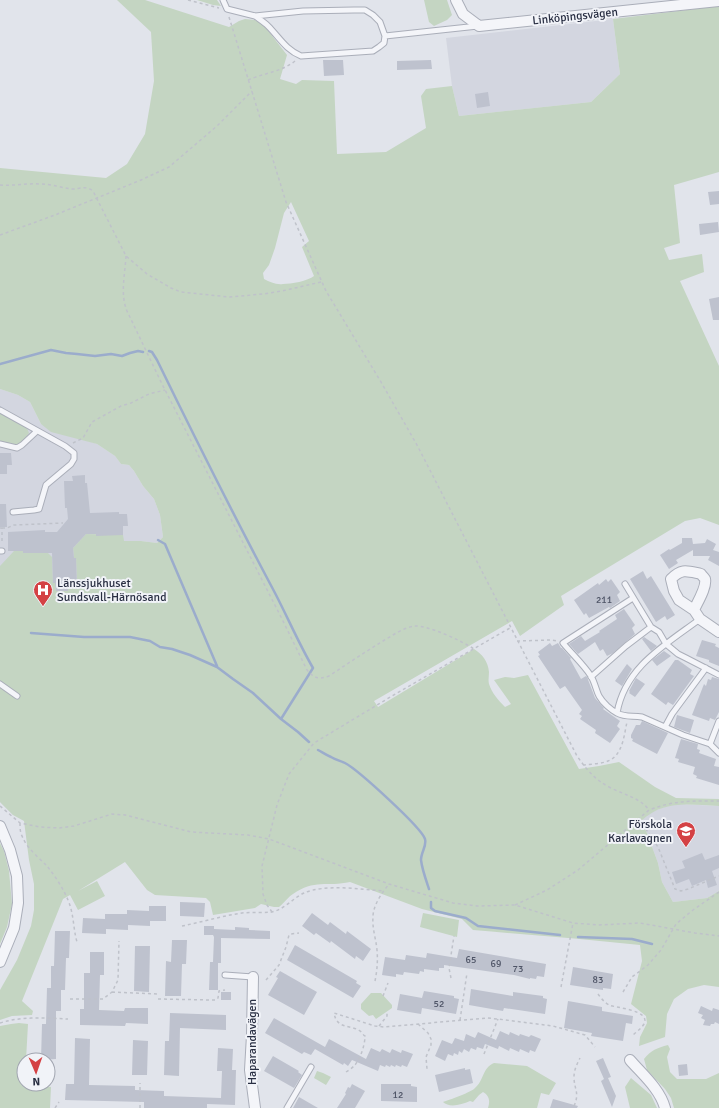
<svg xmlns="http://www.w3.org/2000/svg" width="719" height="1108" viewBox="0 0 719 1108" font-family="Signika,sans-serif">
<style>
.built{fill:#d3d6e0}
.green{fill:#c4d5c2;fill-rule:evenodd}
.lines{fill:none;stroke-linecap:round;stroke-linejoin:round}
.stream{stroke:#9baccc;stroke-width:2.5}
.building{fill:#bec2ce}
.lane-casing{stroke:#aaaeb9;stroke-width:7}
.street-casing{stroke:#aaaeb9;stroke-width:12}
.path{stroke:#bfc2ca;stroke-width:1.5;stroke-dasharray:3 3;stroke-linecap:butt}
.lane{stroke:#f4f5f9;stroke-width:5}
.street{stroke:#f4f5f9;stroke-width:10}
.labels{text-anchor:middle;stroke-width:4;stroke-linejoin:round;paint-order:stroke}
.number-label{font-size:10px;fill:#4e5466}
.street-label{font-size:12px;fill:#292f43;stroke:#f1f3f8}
.poi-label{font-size:12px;fill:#292f43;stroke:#f1f3f8;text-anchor:start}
</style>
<rect width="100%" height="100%" fill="#e1e4eb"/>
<path class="built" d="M613,19l7,55 -29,28 -132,14 -7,-30 -6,-48z
M0,389l18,6 12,7 11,22 56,20 18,12 6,8 8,1 5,6 9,15 11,13 6,16 3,22 -6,6 -16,-2 -128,274 -13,-13z
M679,804l40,2v85l-12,7 -34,4 -11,-20 -4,-19 -11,-30 -6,-12 9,-8 14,-6z"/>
<path class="green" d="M117,0h28l84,27 10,-6 6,-2 10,1 8,4 24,31 -7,24 16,5 6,-4 32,1 3,73 49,-2 40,-24 -5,-32 5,-7 26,-3 7,30 132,-14 29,-28 -7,-55 106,-13v166l-45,13 6,58 -16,5 5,12 33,-6 2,18 -24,9 39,85v159l-19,-7 -15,3 -124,75 3,9 -44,31 -8,-15 -138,80 4,6 96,-58c8,5 14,12 15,23 0,4 -1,8 0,12 3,9 9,16 16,23l6,-3 -17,-24 11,-3 9,1 14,-3 51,94 20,-3 20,-4 36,25 21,11 43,1v7c-30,-1 -54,-7 -78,15l6,12 11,30 4,19 11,20 34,-4 12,-7v96l-15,-2 -16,4 -14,10 -7,15 -2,23 -26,9 1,-9 7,-14 -1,-7 -15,-12 11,-43 -2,-16c-55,-6 -111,-10 -167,-15l-11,-11 -40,-10 -72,-27c-23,5 -36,-3 -57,12 -5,3 -9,9 -14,13h-5l-13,-3 -6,4 -42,7 -3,-13 -4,-4 -51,-3 -8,-5 -22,-28 -47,29 19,-10 8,15 -27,14 -8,-15 -7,4 -41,102 11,10 -1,4 -20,1 -12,4v-30l17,-30 14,-34 3,-16v-26l-5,-24 -5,-39 -11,-6 -13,-13v-236l14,-15h9v2h25l4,4 1,26h2l1,8h12v-5l9,-1 -1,-27h-2l-1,-10 13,-14 37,1 1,6h17l16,2 6,-6 -3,-22 -6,-16 -11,-13 -9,-15 -5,-6 -8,-1 -6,-8 -18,-12 -46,-12 -10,-8 -11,-22 -12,-7 -18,-6v-221l106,10 21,-14 18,-30 9,-53 -3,-49zM291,202l18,39 -7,6 12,29c-6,5 -23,8 -31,8 -7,1 -13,-2 -19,-5l-1,-6 6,-8 6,-17 9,-35z
M197,0h20l4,6 -8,-1z
M424,0h23l5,15 -5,5 -13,6 -5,-4z
M0,412l27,16 2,5c-9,14 -15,13 -29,10z
M0,843l4,8 5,20 3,33 -5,23 -7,17z
M423,913l36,7 -2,17 -37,-10z
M371,993h10l11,12v3l-16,11 -3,-4 -4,1 -8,-7v-5z
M19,1023l9,1 -2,36h-2v24l27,3 -1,21h-50v-82l11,-2z
M668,1045l2,4 -3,8 3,15 7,7h29l13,-6v35h-45l-3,-10 -6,-9 -18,-19 -3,-11c7,-9 13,-11 24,-14z
M494,1063l33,3 29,17 -7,12 -8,-2 -4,15h-49c2,-6 2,-12 -5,-16l-4,3 -6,7 -3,-1c-9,4 -21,7 -27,1 6,-2 29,-10 32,-14 9,-7 7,-20 19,-25z
M317,1071l6,2 8,4 -5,8 -12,-7z
M631,1078l20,17 6,13h-27l-5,-21z"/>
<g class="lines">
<path class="stream" d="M149,351l3,1 5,8c38,78 77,156 118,233 13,25 24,51 38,75l-32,51
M0,364l51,-14 15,3 11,1 18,2 16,-2 11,2 8,-3 8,-2 5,1
M158,540l7,4 52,122
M31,633l53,4h46l20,4 10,6 12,2 18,6 27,12 16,12 20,14 28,26 17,13 11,10
M318,750c4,2 8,5 13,7 5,3 10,4 14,6 13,7 76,64 80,76 2,7 -4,13 -4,21 1,9 5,20 8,29
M431,902v6l4,3 31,7 12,8 82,9
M578,937l54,2 20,5"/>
</g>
<path class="building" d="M323,60h20l1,15 -20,1z
M431,60l1,9 -35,1v-9z
M488,92l2,14 -13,2 -2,-14z
M719,191v13l-9,1 -2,-13z
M718,222l1,10 -19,3 -1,-11z
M719,297v23h-6l-4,-21z
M0,453h11l1,12h-5v9h-7z
M85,475v8h2l3,30 29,-1v2h8l1,12h-5v9l-27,1v-2h-10l-13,14 1,10h2l1,27 -9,1v5h-12l-1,-8h-2l-1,-30h-29v-2h-15v-19l37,-2v2h12l11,-13 -1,-11h-2l-1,-27h9l-1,-5z
M0,504h6l1,23h-7z
M682,538h10l1,6 12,-1 2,-4 9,5 -3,6 6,2v14l-11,-6 2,-4h-17v-6l-17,10 2,3 -9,6 -9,-14 9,-6 1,1 12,-7z
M643,571l4,8 4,-3 24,39 -8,5 -2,-4 -9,6 -26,-43z
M606,579l2,3 3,-3 9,13 -3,3 3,6 -10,7 -1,-1 -20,11 -3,-5 -2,2 -10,-15 24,-17 1,2z
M624,609l11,16 -3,3 3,6 -22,19 -6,3 -4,-7 -3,2 -5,-9 -17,12 -9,-10 12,-8 4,5 15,-9 -1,-1 18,-12 -2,-4z
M644,637l13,9 -6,5 -9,-12z
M702,640l14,4 -1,2 4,2v18l-10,-4v-2l-13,-4z
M550,643l2,3 6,-3 3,5h1l9,10 -1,1 11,20 5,-3 1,1 8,21 9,10 -1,1 17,12 -3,5 3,3 -10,14 -15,-10 1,-3 -16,-11 2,-3 -3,-2 3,-4 -17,-24 -5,3 -22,-33 2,-1 -2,-3z
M664,651l7,5 -14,10 -5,-6z
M675,660h3l14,10 -2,4 4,2 -21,29 -5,-3 -2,3 -15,-11z
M627,664l5,5 -10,17 -7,-5z
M712,677l7,2v33l-4,8 -5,-2 -1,3 -17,-6 12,-31 2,2 2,-7 3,1z
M636,678l9,6 -10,13 -6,-4 1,-1 -1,-1z
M677,715l17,5 -4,13 -16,-6z
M642,721l26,12 -11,21 -25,-13 1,-2 -2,-1v-3l5,-10h4z
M681,739l17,5 -1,5 3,1 -1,3 17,6 -2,7 5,1v18l-23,-7 1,-2 -4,-2 2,-7 -17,-5 1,-3 -4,-1z
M702,853l3,7 14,-5v13l-7,3 5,14 -9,3 -2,-8 -14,6 -3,-7 -13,5 -4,-12 13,-4 -3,-7z
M180,902l25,1 -1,14 -24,-1z
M149,906h17v15h-16v5l-22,-1v5l-22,-1v5l-24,-1 1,-15 22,1v-5h22v-4l22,1z
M312,913l16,12 2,-3 16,12 1,-3 24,18 -8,12 -7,-5 -1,3 -24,-18 -1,2 -14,-10 -2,2 -12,-9z
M204,926h10v3l21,1v-3l14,1v2l21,1v8l-49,-1v25h-3v27h-9l1,-28h3l1,-25 -1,-2h-9z
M55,931h15l-1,27h-3l-1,32h-4v21h-5v48l-15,1 1,-36h4l1,-36h4v-22h3z
M172,940h15l-1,24h-4l-1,32h-16l1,-35 5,1z
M295,945l62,36 -1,2 5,3 -8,12 -66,-38z
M135,946h15l-1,46 -15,-1z
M459,949l87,15 -2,13 -7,-1 -1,3 -6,-1v1l-16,-4 -70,-10v3h-5v3l-15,-2v3l-4,-1 -1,3 -15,-2 -1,3 -7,-1v3l-14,-2 3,-18 20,3 1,-5 20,3 1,-5 30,5z
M90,952h14v23h-4l-1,35 25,1 1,-3h23v16l-22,-1 -1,3 -45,-1v-16h4v-36h6z
M573,967l40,7 -2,15 -8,-1v2l-33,-5z
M280,971l37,21 -13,23 -36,-20 10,-17 -2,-1z
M471,989l42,7v-4l30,4v2l4,1 -2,15 -41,-6 -1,3 -34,-6z
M424,991l30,5v2l5,1 -3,15 -34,-6 -1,6 -24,-4 3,-16 22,4z
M221,992h10v8h-10z
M568,1001l34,6v4l31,5 -1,8 -6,-1 -3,18 -32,-5 1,-3 -28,-5z
M701,1006l11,5 1,-3 6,2v14l-4,-2 -1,2h-3l-1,2 -7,-1 2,-5 -4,-2 2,-3 -5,-2z
M170,1013l56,2v15l-46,-2 -1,48 -15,-1 1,-34h4z
M274,1018l51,29 4,-8 37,20 5,-11 9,4 2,-3 8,4 2,-4 9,4 1,-3 11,4 -6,13 -5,-2 -1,2 -5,-2 -1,2 -4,-2 -1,2 -4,-2 -1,2 -5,-2 -2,6 -26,-11 -4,6 -4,-3 -1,2 -28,-16 -4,6 -7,-3 -2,2 -37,-21z
M500,1031l9,4 1,-3 9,4 1,-2 9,3 2,-2 10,4 -6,13 -5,-2 -1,3 -9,-4 -1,3 -9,-4 -1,3 -10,-5 -1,3 -13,-5 -2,5 -6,-2 -1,3 -5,-2 -2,4 -5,-3 -2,4 -3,-2 -1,4 -4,-2 -1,3 -5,-2 -3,7 -10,-5 7,-16 10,4 3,-6 9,3 2,-7 9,4 3,-6 18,8z
M75,1038l15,1 -1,46 46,1v4l29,1v5l57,2 1,-27h-5l1,-23 15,1 -1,21h4l-1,35 -28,-1v4h-63v-6l-79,-2 1,-16h8z
M133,1040l15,1 -1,34h-15z
M273,1056l26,15 -1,1 4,3 -8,13 -30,-17z
M603,1058l8,19 -3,1 8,18 -4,11 -11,-26 3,-2 -8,-18z
M687,1064l1,11 -9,1 -1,-11z
M465,1068v2l5,-1 3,14 -34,9 -4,-17z
M352,1084l13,7 -10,17h-18l9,-14 -1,-1 3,-6 2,1z
M381,1084h30v2l6,1v15l-36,-1z
M299,1097l19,11h-25z
M553,1099l25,7 -1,2h-27z"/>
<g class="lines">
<g class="lane-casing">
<path id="lane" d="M223,0l4,9 28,7 48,-5 51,-1h11l8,5 7,7 5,14 -1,7 -5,4 -6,4 -72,5c-15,-6 -22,-19 -33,-30 -4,-4 -9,-7 -13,-10
M385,36l93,-10
M0,410l65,36 9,7v6l-3,5 -25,21 -7,24 -5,1 -21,2
M0,444l17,4 5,-3 15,-14
M0,551h2
M625,584l26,43 8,5 7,12 12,10 8,4 33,17
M633,598l-70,45c9,11 20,21 28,33 4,7 5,14 8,20 4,7 12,14 18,17 9,5 16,2 25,4l41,18 27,9 9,9
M591,677l35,-31 25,-19
M0,684l17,12
M617,713c8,-46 48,-68 83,-94
M665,727l7,-13 34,-46
M710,744l9,-23
M225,975l28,2
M287,1108l24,-41"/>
</g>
<g class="street-casing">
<path id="street" d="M456,0l7,14 16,12 240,-25
M694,610c3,-7 13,-23 11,-31 -1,-2 -3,-3 -4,-5 -14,-3 -19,-6 -30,5l3,12 5,9 15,10 6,9 19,13
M0,826l10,24 7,26 1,27 -4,25 -14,34
M253,977l-1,58 -2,35 5,38
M630,1060c12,14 30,29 35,48"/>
</g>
<path class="path" d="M188,0l31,8
M229,17l57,185 40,89 55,91 36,63 160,311c10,14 18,24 34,32 14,7 29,10 38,22
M248,80c16,-7 33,-8 47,-19
M0,185c14,1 27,-2 41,-1 11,0 21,4 31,5 9,0 13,-4 21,2l33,65 21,18 24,14 10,4 48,5 34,-3 19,-3 39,-9
M0,235l55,-20 86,-35 28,-13 48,-41 35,-35
M126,256c-1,19 -6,38 1,55l35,73 120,235 25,51c7,8 11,10 22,6 18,-12 36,-24 54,-35 10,-6 20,-13 31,-15 14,-1 48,15 60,23
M73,443l10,-5 9,-16 29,-16 10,-3 18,-9 16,-4
M0,528h2v16
M2,528h5l7,-3 49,-2
M517,641l34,-1 6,1
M583,765c8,-1 18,-1 25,-4 15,-6 16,-26 19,-39
M0,806l20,17 20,4 19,1 15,-2 38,-12 13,1 66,17 57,3 21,4 120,45 64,19 24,3 38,-1 58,18 25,2 42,-2 55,10 24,3
M639,819l19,28 17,42 6,2 7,-2 31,-13
M20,823c0,5 0,10 3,15 4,10 16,20 24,28 8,10 16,22 21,34 6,14 5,28 9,42
M515,905l32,-15 31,-20 71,-60c26,-10 43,-9 70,-9
M272,912l-5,-7 -4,-11 -1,-28 15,-61 12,-31 25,-31 83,-50 113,-65
M182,926c20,-4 40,-10 60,-13 10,-1 21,0 30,-1 13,-3 21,-14 32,-19 20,-9 57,-4 79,-2
M451,978l-2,-10 5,-32
M266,980l13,-15 7,-18 3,-12 2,-1 8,-1
M375,981c2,-10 3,-20 2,-31 -1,-11 -5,-22 -4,-33 0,-12 9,-24 16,-33
M561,987l12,-64
M112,992l46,2
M623,992l9,-15 16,-12 13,-15 15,-26 17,-14 26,-18
M598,994c3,4 6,8 11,11 7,3 42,5 35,19 -3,5 -8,8 -12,12
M383,996l5,-13
M70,999h33l9,-7 6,-12 1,-39
M158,999l54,1h4l2,-2 1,-7 6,-1
M460,1020l7,-47
M0,1023c22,-7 46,-5 68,-4
M418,1024l10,9 3,6v6l-5,12 1,12
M379,1026l8,-10v-4
M484,1054l14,-35
M346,1072c3,-2 6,-4 8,-6 6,-6 11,-21 11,-30 -2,-1 -3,-4 -5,-5 -10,-7 -23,-1 -26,-18l41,13 9,1 103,-9 11,1 55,7 32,9 10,12
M574,1106c6,-13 0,-17 0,-29 0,-7 3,-13 6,-19
M55,1108l4,-6
M140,1108v-25"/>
<use href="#lane" class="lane"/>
<use href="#street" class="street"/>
</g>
<defs>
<g id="hospital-pin" transform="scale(1)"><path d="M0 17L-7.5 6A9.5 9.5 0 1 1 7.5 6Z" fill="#d44144" stroke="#f1f3f8"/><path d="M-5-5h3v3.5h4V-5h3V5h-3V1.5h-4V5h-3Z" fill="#fff"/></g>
<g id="school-pin" transform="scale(1)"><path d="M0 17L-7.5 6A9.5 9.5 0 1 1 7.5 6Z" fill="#d44144" stroke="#f1f3f8"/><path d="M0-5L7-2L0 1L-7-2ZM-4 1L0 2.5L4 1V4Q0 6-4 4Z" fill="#fff"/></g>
</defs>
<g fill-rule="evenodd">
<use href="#hospital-pin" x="43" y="590"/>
<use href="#school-pin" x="686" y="831"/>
</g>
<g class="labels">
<g class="number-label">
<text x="604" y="603">211</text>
<text x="471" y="963">65</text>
<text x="496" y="967">69</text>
<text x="518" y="972">73</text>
<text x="598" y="983">83</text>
<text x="439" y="1007">52</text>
<text x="398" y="1098">12</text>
</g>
<g class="street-label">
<text transform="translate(575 16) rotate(-6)" y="4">Linköpingsvägen</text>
<text transform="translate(252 1042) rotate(-90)" y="4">Haparandavägen</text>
</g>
<g class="poi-label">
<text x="57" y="587">Länssjukhuset<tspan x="57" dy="14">Sundsvall-Härnösand</tspan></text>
<text x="672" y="828" text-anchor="end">Förskola<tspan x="672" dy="14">Karlavagnen</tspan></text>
</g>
</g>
<g transform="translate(36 1072) rotate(178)"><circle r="19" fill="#f1f3f8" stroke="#a1a5b0"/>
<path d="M0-3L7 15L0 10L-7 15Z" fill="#d44144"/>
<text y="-6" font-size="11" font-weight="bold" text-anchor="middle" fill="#292f43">N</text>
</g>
</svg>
